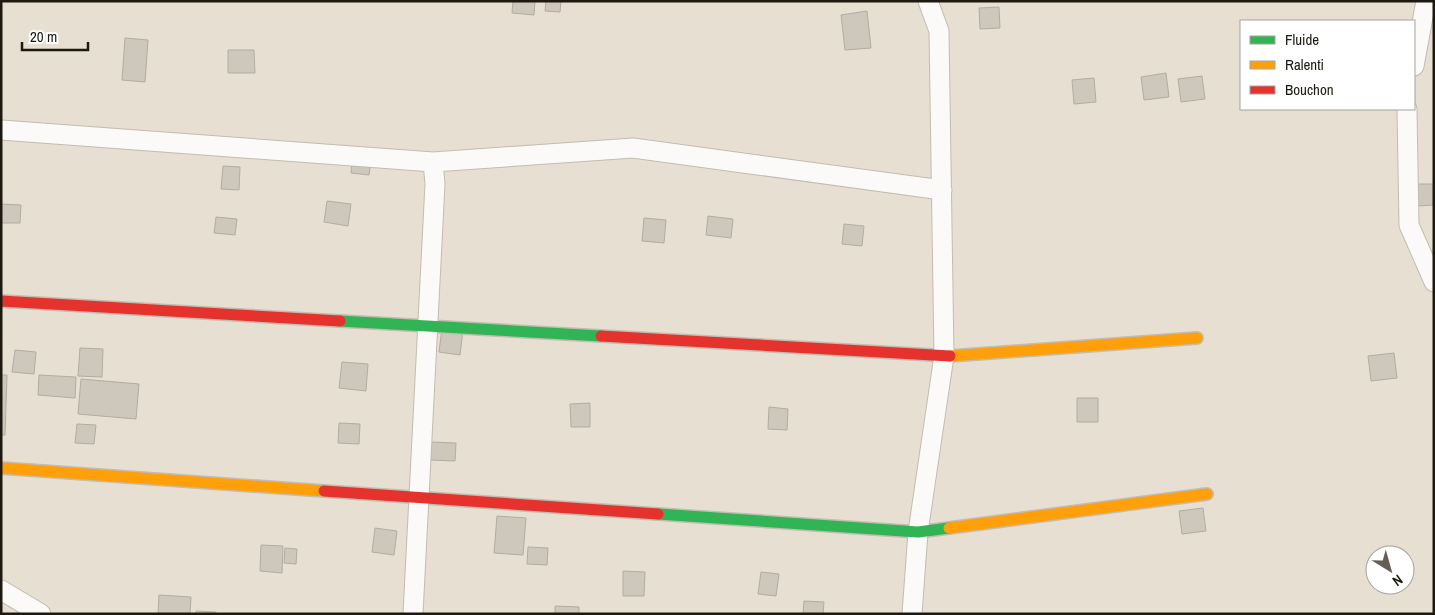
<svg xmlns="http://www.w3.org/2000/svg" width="1435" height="615" viewBox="0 0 1435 615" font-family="'Archivo Narrow',sans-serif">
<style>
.building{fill:#cdc7bc;stroke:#b2aca1}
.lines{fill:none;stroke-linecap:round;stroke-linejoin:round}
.street-casing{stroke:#c2bcb1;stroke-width:21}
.fast-casing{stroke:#c2bcb1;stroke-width:14}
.slow-casing{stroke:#c2bcb1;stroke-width:14}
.jam-casing{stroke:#c2bcb1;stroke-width:14}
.street{stroke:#fbfaf8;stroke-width:19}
.fast{stroke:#30b455;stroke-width:11}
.slow{stroke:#ff9f0a;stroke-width:11}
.jam{stroke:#e5322d;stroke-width:11}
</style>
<rect width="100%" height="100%" fill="#e7dfd1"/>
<path class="building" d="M513,1h22l-1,14 -22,-2z
M546,1h15l-1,11 -15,-1z
M999,7l1,21 -20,1 -1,-21z
M867,11l4,37 -26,2 -4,-35z
M125,38l23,2 -3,42 -23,-2z
M228,50h26l1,23h-27z
M1166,73l3,24 -25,3 -3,-23z
M1202,76l3,23 -24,3 -3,-23z
M1094,78l2,24 -22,2 -2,-24z
M352,158l19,2 -2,15 -18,-2z
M223,166l17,1 -1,23 -18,-1z
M1416,184h18v21l-17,1z
M327,201l24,3 -3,22 -24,-4z
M1,204l20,1 -1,18h-19z
M708,216l25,3 -2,19 -25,-3z
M216,217l21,2 -2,16 -21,-2z
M644,218l22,2 -2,23 -22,-2z
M844,224l20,2 -2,20 -20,-2z
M442,328l21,2 -3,25 -21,-3z
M80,348l23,1 -1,28 -24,-1z
M15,350l21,2 -2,22 -22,-2z
M1394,353l3,25 -26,3 -3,-25z
M342,362l26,2 -2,27 -27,-3z
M1,375h6l-2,60h-4z
M39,375l37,2 -1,21 -37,-3z
M81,379l58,5 -3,35 -58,-5z
M1077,398h21v24h-21z
M590,403v24h-19l-1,-23z
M769,407l19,2 -1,21 -19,-1z
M339,423l21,1 -1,20 -21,-1z
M77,424l19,1 -2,19 -19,-1z
M431,442l25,1 -1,18 -25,-1z
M1203,508l3,23 -24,3 -3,-23z
M497,516l29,2 -3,37 -29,-2z
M375,528l22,3 -3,24 -22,-3z
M261,545l22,1 -1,27 -22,-2z
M528,547l20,1 -1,17 -20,-1z
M285,548l12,1 -1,15 -12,-1z
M623,571l22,1 -1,24h-21z
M761,572l18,2 -3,22 -18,-2z
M159,595l32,2 -1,17h-32z
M804,601l20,1 -1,12h-20z
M555,606l24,1v7h-24z
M196,611l20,1v2h-20z"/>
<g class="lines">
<g class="street-casing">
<path id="street" d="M1414,66l12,-65
M1407,109l2,116 25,57
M1,130l432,32 200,-14 309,42
M1,590l40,24
M413,614l22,-430 -2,-22
M912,614l6,-82 26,-176 -5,-325 -11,-30"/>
</g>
<g class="fast-casing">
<path id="fast" d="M340,321l261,15
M658,514l260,18 31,-4"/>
</g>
<g class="slow-casing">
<path id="slow" d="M950,356l247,-18
M1,468l323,23
M949,528l258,-34"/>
</g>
<g class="jam-casing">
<path id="jam" d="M1,301l339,20
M601,336l349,20
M324,491l334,23"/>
</g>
<use href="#street" class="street"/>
<use href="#fast" class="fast"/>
<use href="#slow" class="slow"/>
<use href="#jam" class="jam"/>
</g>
<rect width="1435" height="615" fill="none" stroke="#1d1910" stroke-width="5"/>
<rect x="1240" y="20" width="175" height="90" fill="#ffffff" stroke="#a5a39f"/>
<rect x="1250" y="36" width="25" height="8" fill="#30b455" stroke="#a5a39f"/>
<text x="1285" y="45" font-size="15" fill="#1d1910">Fluide</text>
<rect x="1250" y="61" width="25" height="8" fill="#ff9f0a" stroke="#a5a39f"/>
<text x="1285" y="70" font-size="15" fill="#1d1910">Ralenti</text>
<rect x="1250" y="86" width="25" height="8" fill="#e5322d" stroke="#a5a39f"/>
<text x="1285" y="95" font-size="15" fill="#1d1910">Bouchon</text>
<g transform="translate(1390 570) rotate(143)"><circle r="24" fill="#ffffff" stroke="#a5a39f"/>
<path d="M0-4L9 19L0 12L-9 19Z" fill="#645e54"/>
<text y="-8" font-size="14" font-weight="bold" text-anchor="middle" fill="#1d1910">N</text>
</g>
<path d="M22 42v8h66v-8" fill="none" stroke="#1d1910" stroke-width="2.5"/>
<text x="30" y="42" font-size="15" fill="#1d1910" stroke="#ffffff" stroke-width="4" paint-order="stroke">20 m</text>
</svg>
